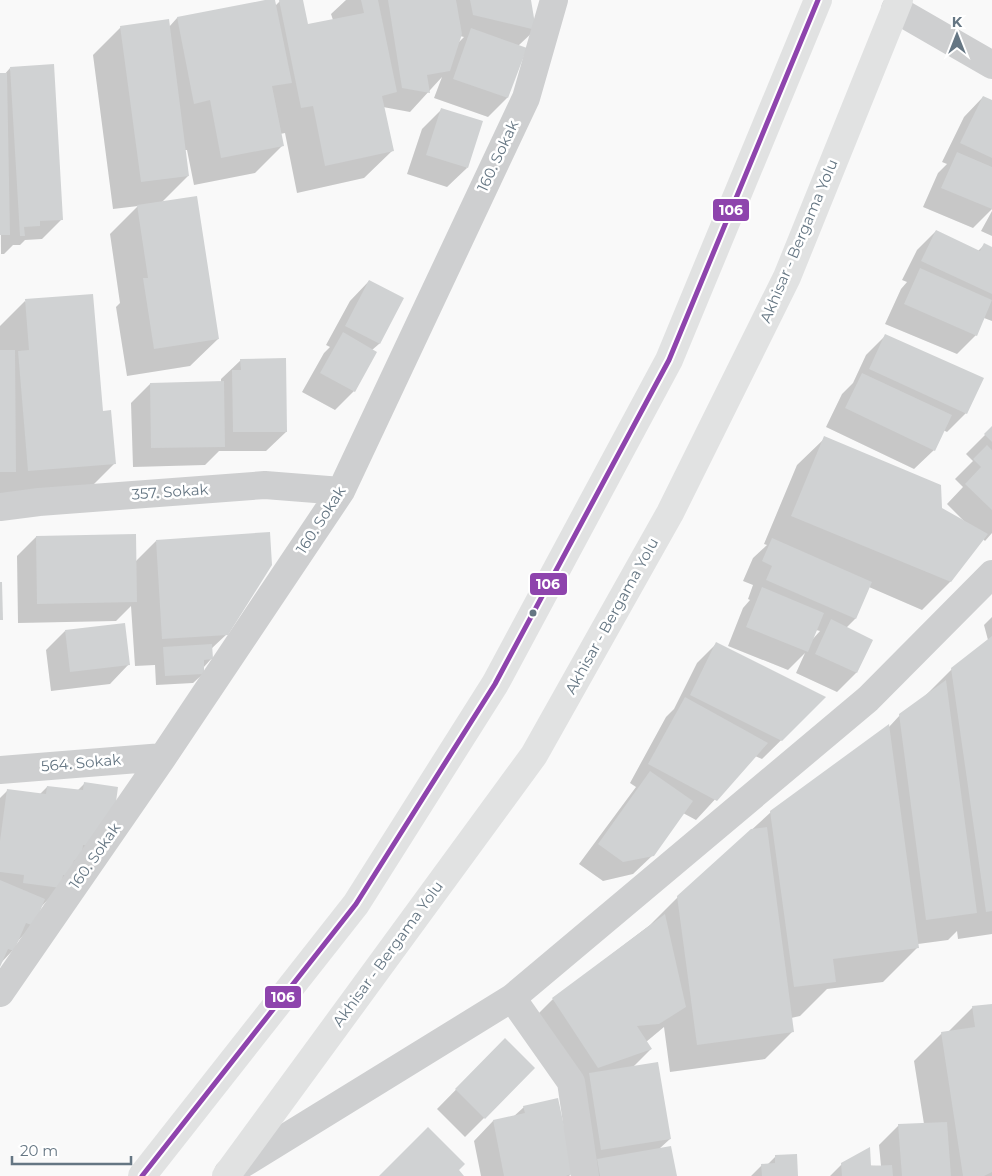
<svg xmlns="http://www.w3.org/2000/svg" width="992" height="1176" viewBox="0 0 992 1176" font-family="Montserrat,sans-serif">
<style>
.shadow{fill:#0003;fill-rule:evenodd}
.building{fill:#d0d2d3}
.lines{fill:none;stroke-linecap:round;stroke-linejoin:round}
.street{stroke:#cecfd0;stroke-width:28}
.primary{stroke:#e1e2e2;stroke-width:28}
.bus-1-casing{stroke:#fff;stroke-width:9}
.bus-1{stroke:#8e44ad;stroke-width:5}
.bus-dot{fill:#657683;stroke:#fff;stroke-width:2}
.labels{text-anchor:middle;stroke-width:5;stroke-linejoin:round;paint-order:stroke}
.street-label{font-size:15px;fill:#657683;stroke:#fff}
.line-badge{stroke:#fff;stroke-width:2}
.badge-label{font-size:14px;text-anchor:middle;font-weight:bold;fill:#fff}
</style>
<rect width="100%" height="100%" fill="#f9f9f9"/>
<path class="shadow" d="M271,0h3l1,6 5,-5 22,-1 5,25 26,-5 -2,-6 15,-14h184l5,30 -17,16 -11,52 -19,19 -54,-19 8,-21 -32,35 -27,-5 9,44 -28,27 -67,15 -12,-60 -5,1 3,11 -28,28 -61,12 -7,-35h-2l3,26 -27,27 57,136 -28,27 -63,10 -11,-69 4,-4 -10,-69 28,-28 -25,3 -20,-154 28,-28h48l8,-9zM460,36l4,1 -7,7z
M10,68l52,151 -20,20 -17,1 -5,5h-7l-9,9h-3l-1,-179h4z
M983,97l9,4v108l-19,19 -50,-21 15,-34 9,-9 -5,-2 22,-45z
M441,110l26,58 -20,19 -40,-13 15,-45z
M992,211v25l-11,-5z
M936,231l42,20 6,-6 8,4v72l-8,-3 -8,17 -19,19 -72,-30 16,-35 6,-7 -5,-2 15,-30z
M369,281l33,18 -23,45 -7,6 -18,41 -19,19 -33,-18 22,-39 6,-6 -4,-2 24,-44z
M25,301l77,111 13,51 -28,28 -87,3v-168z
M886,335l80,78 -19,19 -4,-2 -9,20 -20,19 -88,-42 16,-33 11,-11 13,-28z
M241,360l45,72 -20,19h-47l-14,14 -72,2 -2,-64 19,-19 71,-1v-4z
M992,428v105l-7,8 -2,-2 -33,43 -28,28 -53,-23 -14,32 -9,9 26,12 -16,33 -19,19 -41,-19 9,-20 -17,17 -60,-24 15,-38 7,-8 -2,-1 5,-14 -10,-4 10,-23 14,-13 -3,-1 33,-79 28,-27 116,71 24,13 -18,-18 16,-17 -8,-8 18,-18 -7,-7zM816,630l4,1 -8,9z
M36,537l99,25 21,-21 71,93 -16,15 1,9 -9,10v6l-10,9 -37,2 -1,-20 -20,1 -4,-60 -15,15 -98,2 -1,-67z
M992,617v317l-34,5 -1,-8 -9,9 -30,4v3l-35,35 -56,7 -27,27 -9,2 2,13 -28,28 -95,13 -6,-45 -18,15 5,7 -18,18 37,72 -11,10 17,27h-94l-12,-81 -45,-68 28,-28 97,-74 28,-28 93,-85 118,-85 11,-12 24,-18 28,-28 36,-29 -4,-15z
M65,631l64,33 -19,20 -59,7 -5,-41z
M716,644l108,54 -62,61 -7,-3 -59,64 -13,-7 -30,42 -20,19 -30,7 -24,-17 57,-77 -6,-4 36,-66 8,-8 23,-46z
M84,784l29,33 -53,70 -19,20 -8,18 -16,17 -4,8 -13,14v-166l8,-8 32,4 7,-7 30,4z
M992,1005v171h-162l12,-12 39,2 -2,-21 20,-20 25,-1 -10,-63 28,-28h5l26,-26z
M486,1059l48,9 -69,69 -28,-28z
M524,1107l48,66 -3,3h-88l-7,-35 19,-20 20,-4z
M776,1156l21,20h-46l11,-11h5z"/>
<path class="building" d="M265,0h10l17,83 -20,3 12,60 -63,12 -11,-58 -16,4 -17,-87z
M279,0h24l5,24 56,-11 -3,-13h17l19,92 -15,4 12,55 -69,15 -12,-60 -12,2z
M388,0h68l6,34 -12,37 -23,4 3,18 -28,-5z
M470,0h61l5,30 -63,-15z
M169,19l20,157 -48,6 -21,-156z
M471,28l56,20 -19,50 -55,-19z
M54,64l9,156 -23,1v5l-16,1 1,9h-5l-10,-169z
M0,73h7l3,162h-10z
M983,96l9,4v58l-32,-15z
M441,108l42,13 -15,47 -42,-13z
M957,152l35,15v42l-51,-21z
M197,196l22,143 -65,10 -11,-71h5l-11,-73z
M936,230l44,21 4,-8 8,4v47l-71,-33z
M920,268l72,32 -15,36 -73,-32z
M369,280l35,18 -24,46 -35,-18z
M93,294l10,117 8,-1 5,54 -88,7 -10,-120 11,-1 -4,-51z
M343,332l34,20 -22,40 -35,-19z
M885,334l99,44 -17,36 -98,-45z
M0,350h15l1,122h-16z
M286,358l1,74h-54l-1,-62h9l-1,-11z
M862,373l90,42 -17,36 -90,-43z
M224,381l1,66 -74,1 -1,-65z
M992,426v16l-8,-8z
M824,436l117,49 1,23 46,26 -37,48 -160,-66z
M987,445l5,5v60l-27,-26 16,-17 -8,-8z
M270,532l2,33 -44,70 -66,4 -6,-99z
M136,534l1,68 -100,2 -1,-68z
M772,538l100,44 -16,37 -90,-39 6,-14 -10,-5z
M0,582h2l1,38h-3z
M762,587l62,26 -16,39 -62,-25z
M831,619l42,21 -16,33 -42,-19z
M125,623l5,42 -60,7 -5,-42z
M992,636v275l-6,1 -35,-244z
M716,642l110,55 -44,44 -92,-46z
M212,644l1,15 -9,1v14l-39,2 -2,-29z
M946,680l31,233 -51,7 -27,-206z
M685,697l83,46 -51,58 -69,-37z
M889,724l30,224 -86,11 3,23 -42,5 -24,-176z
M650,771l43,30 -39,55 -31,6 -25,-18z
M84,782l34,5 -4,30 -21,29 -10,-1 -2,16 -7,-1 -3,16 -8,-1 -2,13 -38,-5 1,-8 -24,-3v-31l7,-52 39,5 1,-8 36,4z
M767,827l27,205 -97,13 -20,-149 74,-67z
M0,880l45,19 -11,27 -8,-3 -12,28 -6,-2 -8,18z
M665,914l21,93 -27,17 -22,2 15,23 -54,19 -46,-70z
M992,1004v168l-8,4h-21l-22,-144 34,-5 -3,-21z
M505,1038l30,30 -50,51 -30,-30z
M658,1062l13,77 -70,11 -12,-77z
M558,1098l16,75 -8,3h-62l-11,-56 32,-7 -2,-7z
M947,1122l4,54h-49l-4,-52z
M428,1127l37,37 -6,6 5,6h-85z
M671,1146l6,30h-77l-3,-17z
M870,1147l1,19 21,-1 1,11h-51l-1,-13z
M797,1154l1,22h-36l-1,-12 14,-1v-8z"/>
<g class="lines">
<path class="street" d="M895,9l97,56
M0,507l39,-5 226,-17 76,6
M0,770l163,-13
M0,993l163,-236 178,-266 185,-393 28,-98
M512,998l59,84 14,94
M228,1173l284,-175 356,-299 124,-125"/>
<path class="primary" d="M142,1176l214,-272 139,-220 174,-324 149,-360
M226,1176l308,-421 136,-242 117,-236 112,-277"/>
<g class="bus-1-casing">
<path id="bus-1" d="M142,1176l214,-272 139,-220 174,-324 149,-360"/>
</g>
<use href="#bus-1" class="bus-1"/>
</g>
<circle class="bus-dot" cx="533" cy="613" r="4.5"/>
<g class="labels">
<g class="street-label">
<text transform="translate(498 156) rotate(-65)" y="5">160. Sokak</text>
<text transform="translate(799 241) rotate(-67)" y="5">Akhisar - Bergama Yolu</text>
<text transform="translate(170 492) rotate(-4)" y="5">357. Sokak</text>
<text transform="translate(321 520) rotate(-57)" y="5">160. Sokak</text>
<text transform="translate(612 616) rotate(-61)" y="5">Akhisar - Bergama Yolu</text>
<text transform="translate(81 763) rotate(-5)" y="5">564. Sokak</text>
<text transform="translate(95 856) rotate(-55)" y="5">160. Sokak</text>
<text transform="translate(388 954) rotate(-54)" y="5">Akhisar - Bergama Yolu</text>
</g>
</g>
<g class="line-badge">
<rect x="712" y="198" width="38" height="24" rx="5" fill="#8e44ad"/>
<rect x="529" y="572" width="39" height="24" rx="5" fill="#8e44ad"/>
<rect x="264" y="985" width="38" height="24" rx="5" fill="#8e44ad"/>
</g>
<g class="badge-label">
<text x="731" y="215">106</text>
<text x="548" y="589">106</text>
<text x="283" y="1002">106</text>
</g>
<g transform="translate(957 35)" stroke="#ffffff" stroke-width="4" paint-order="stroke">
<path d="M0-4L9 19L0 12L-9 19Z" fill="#657683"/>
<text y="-8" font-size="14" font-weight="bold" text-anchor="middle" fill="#657683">K</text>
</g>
<path d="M12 1156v8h119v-8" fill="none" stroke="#657683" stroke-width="2.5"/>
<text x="20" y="1156" font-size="15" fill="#657683" stroke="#ffffff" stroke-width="4" paint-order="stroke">20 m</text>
</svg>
